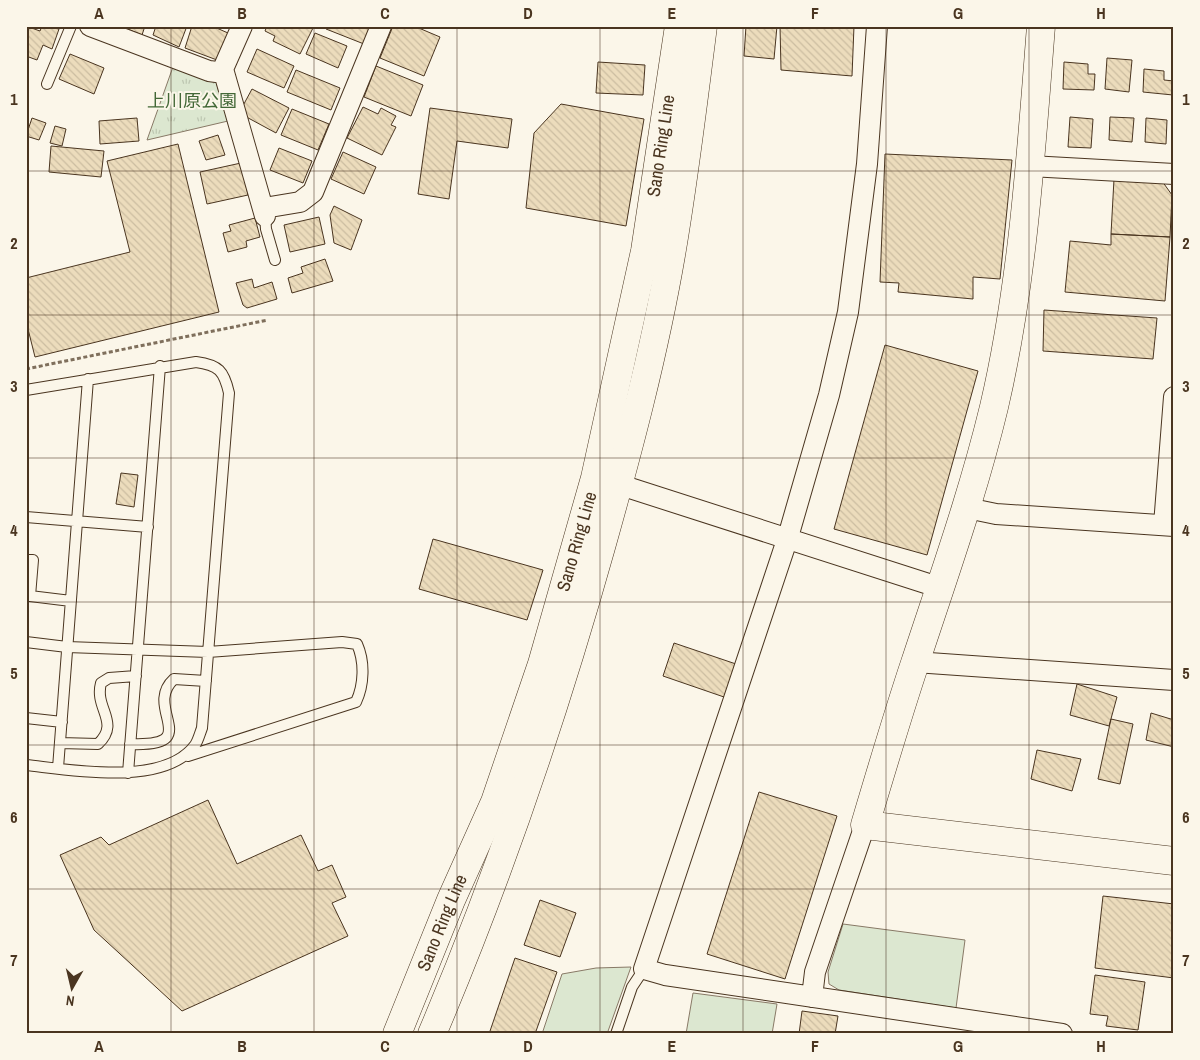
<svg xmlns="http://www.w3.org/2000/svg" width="1200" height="1060" viewBox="0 0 1200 1060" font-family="'Archivo Narrow','Noto Sans JP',sans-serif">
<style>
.grass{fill:#dce7d0;stroke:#887966}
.park{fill:url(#park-tufts);stroke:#887966}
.building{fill:url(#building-back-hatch);stroke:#4a3520}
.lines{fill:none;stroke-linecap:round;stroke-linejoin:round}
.lane-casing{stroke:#4a3520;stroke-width:12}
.street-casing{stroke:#4a3520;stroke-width:22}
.secondary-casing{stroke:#4a3520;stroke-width:29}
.path{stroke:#7f6f5c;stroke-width:3;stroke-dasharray:4 2.5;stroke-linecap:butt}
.lane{stroke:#fbf6e9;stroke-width:10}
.street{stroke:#fbf6e9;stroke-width:20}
.secondary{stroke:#fbf6e9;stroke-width:28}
.grid{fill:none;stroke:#4a3520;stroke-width:1;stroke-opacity:0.55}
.labels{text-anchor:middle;stroke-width:4;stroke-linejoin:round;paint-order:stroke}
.park-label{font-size:18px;fill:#436837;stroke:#fbf6e9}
.street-label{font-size:18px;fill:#4a3520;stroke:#fbf6e9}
.neatline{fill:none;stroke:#4a3520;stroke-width:2}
.grid-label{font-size:16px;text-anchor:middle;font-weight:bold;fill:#4a3520}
</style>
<defs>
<pattern id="park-tufts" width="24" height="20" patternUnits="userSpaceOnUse" patternTransform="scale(1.25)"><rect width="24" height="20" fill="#dce7d0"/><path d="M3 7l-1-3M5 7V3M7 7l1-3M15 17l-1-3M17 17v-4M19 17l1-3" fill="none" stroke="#bec7b2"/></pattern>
<pattern id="building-back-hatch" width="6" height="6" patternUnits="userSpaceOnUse" patternTransform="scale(1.25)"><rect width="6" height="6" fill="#ecdcbc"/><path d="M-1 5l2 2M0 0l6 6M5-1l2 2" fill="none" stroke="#ccbda1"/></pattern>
</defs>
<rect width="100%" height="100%" fill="#fbf6e9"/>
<path class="grass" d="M843,924l122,16 -9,68 -117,-18 -10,-6 -1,-12z
M631,967l-24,67h-65l20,-60 34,-6z
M693,993l84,11 -5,30h-86z"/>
<path class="park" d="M174,64l42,18 12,39 -81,19z"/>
<path class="building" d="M26,26l14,5 2,-5 17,3 -7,20 -9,-4 -6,15 -11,-4z
M120,26h25l-3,9z
M156,26h31l-8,21 -26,-12z
M192,26h20l16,7 -11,27 -32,-12z
M267,26h42l4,2 -13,26 -27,-13 2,-5 -10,-5z
M327,26h44l-7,18 -38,-15z
M393,26h21l26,11 -16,39 -44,-18z
M746,26h31l-3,33 -30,-3z
M780,26h74l-2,50 -71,-6z
M315,33l32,13 -9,22 -32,-14z
M257,49l37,17 -10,22 -37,-16z
M70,54l34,14 -10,26 -35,-15z
M1107,58l25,2 -3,32 -24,-3z
M598,62l47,3 -2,30 -47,-2z
M1064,62l24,2v10h7l-1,16 -31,-1z
M376,66l47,19 -12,31 -47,-19z
M1144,69l20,2v9l10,1 -1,14 -30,-3z
M296,70l44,18 -9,22 -44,-18z
M252,89l37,19 -13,25 -37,-20z
M561,104l83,15 -18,107 -100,-18 8,-75z
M363,107l15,7 3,-6 15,8 -5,9 5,2 -14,28 -35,-17z
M430,108l82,11 -4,29 -51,-7 -8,58 -31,-5z
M292,109l37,15 -11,26 -37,-15z
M1070,117l23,2 -2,29 -23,-1z
M1110,117l24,1 -2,24 -23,-2z
M32,118l14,5 -7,17 -13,-4z
M137,118l2,23 -39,3 -1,-23z
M1146,118l21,2 -1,24 -21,-2z
M55,126l11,3 -4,17 -12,-3z
M218,135l7,20 -19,5 -7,-19z
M178,144l41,168 -184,45 -9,-36v-43l104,-26 -23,-91z
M51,146l53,5 -3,26 -52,-5z
M279,148l33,13 -9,22 -33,-13z
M343,152l33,15 -12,27 -33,-15z
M885,154l127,6 -12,119 -27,-2v22l-75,-7 1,-9 -19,-1z
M241,163l7,32 -41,9 -7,-32z
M1114,179l48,2 10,14 -2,42 -59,-3z
M334,206l28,14 -11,30 -17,-7 -4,-28z
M319,217l6,27 -35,8 -6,-27z
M255,218l5,19 -14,4 1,6 -19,5 -5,-19 8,-2 -2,-6z
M1111,234l59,3 -5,64 -100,-9 5,-51 41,4z
M325,259l8,22 -41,12 -4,-15 15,-5 -2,-6z
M252,279l2,9 18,-6 5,17 -30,9 -4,-3 -7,-22z
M1044,310l113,8 -4,41 -110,-8z
M885,345l93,26 -51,184 -93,-26z
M121,473l17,2 -4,32 -18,-3z
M433,539l110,31 -16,50 -108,-31z
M674,643l62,21 -12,33 -61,-21z
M1077,684l40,13 -8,29 -39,-11z
M1151,713l23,7v27l-28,-7z
M1111,719l22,5 -13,60 -22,-5z
M1037,750l44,9 -9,32 -41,-12z
M759,792l78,24 -52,163 -78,-25z
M208,800l29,64 64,-29 17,36 14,-6 14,32 -14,6 16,33 -166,75 -88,-81 -34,-75 41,-18 8,8z
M1103,896l71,8v74l-79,-10z
M540,900l36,13 -16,44 -36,-12z
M515,958l42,14 -22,62h-46z
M1095,975l50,7 -7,48 -32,-4 2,-10 -18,-2z
M802,1011l36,5 -3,18h-36z"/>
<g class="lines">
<g class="lane-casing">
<path id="lane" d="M47,84l24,-58
M265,216l1,13 9,31
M26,390l170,-28c23,3 28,9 33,31l-27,335c-2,5 -4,13 -7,17 -31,42 -123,25 -169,20
M26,517l122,10
M26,560h7l-3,36 41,5
M26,642l41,5 141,5 134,-10 15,2c8,18 7,41 -1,58l-168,54
M26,718l36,4
M60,743l38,1c23,-22 -4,-35 3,-61l8,-5 27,-2
M130,744c76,3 12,-36 44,-65l32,2
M58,768l30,-389
M128,773l32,-407
M616,1034l16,-47 12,-18"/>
</g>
<g class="street-casing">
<path id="street" d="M90,26l119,45 15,2
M242,26l-19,43 42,147
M877,26l-10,138 -19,148 -19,83 -41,142 -144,432 21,6 397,59
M1030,166l144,8
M264,208l36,-6 13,-10 68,-166
M605,480l336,108
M967,508l29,6 178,12
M1164,525l10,-128
M915,662l259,18
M812,997l3,-25 50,-147"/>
</g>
<g class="secondary-casing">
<g id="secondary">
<path d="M1041,26c-10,127 -18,257 -47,381 -21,87 -51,171 -79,256 -18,54 -34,108 -50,162l309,36"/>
<path id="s1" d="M397,1034l54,-134 44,-98 47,-138 53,-186 50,-227 34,-225"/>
<path d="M432,1034c68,-160 122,-320 169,-487 27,-96 53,-193 70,-292 13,-75 22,-152 32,-229"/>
</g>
</g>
<path class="path" d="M26,369l242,-49"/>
<use href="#lane" class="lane"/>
<use href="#street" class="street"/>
<use href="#secondary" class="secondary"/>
</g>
<path class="grid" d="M171,26v1008M314,26v1008M457,26v1008M600,26v1008M743,26v1008M886,26v1008M1029,26v1008M26,171h1148M26,315h1148M26,458h1148M26,602h1148M26,745h1148M26,889h1148"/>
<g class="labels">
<g class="park-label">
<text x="192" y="107">上川原公園</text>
</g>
<g class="street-label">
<text dy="6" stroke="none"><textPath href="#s1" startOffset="930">Sano Ring Line</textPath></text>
<text dy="6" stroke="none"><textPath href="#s1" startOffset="525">Sano Ring Line</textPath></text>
<text dy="6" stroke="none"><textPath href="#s1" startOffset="120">Sano Ring Line</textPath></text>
</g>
</g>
<rect width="1200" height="1060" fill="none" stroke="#fbf6e9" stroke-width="55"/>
<g transform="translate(72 988) rotate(188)" stroke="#fbf6e9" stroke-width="4" paint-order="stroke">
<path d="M0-4L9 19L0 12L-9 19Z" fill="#4a3520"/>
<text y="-8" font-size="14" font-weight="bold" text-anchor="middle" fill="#4a3520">N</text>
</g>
<rect x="28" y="28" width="1144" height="1004" class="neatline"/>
<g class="grid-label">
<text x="99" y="19">A</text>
<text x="242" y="19">B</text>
<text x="385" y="19">C</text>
<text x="528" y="19">D</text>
<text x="672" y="19">E</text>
<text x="815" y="19">F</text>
<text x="958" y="19">G</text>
<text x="1101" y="19">H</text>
<text x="14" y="105">1</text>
<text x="1186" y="105">1</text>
<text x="14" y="249">2</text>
<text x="1186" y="249">2</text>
<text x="14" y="392">3</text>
<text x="1186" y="392">3</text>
<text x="14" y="536">4</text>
<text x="1186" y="536">4</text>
<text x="14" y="679">5</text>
<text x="1186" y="679">5</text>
<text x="14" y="823">6</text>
<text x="1186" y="823">6</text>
<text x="14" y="966">7</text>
<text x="1186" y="966">7</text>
<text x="99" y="1052">A</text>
<text x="242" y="1052">B</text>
<text x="385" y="1052">C</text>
<text x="528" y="1052">D</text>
<text x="672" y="1052">E</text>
<text x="815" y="1052">F</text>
<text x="958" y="1052">G</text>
<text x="1101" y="1052">H</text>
</g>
</svg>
